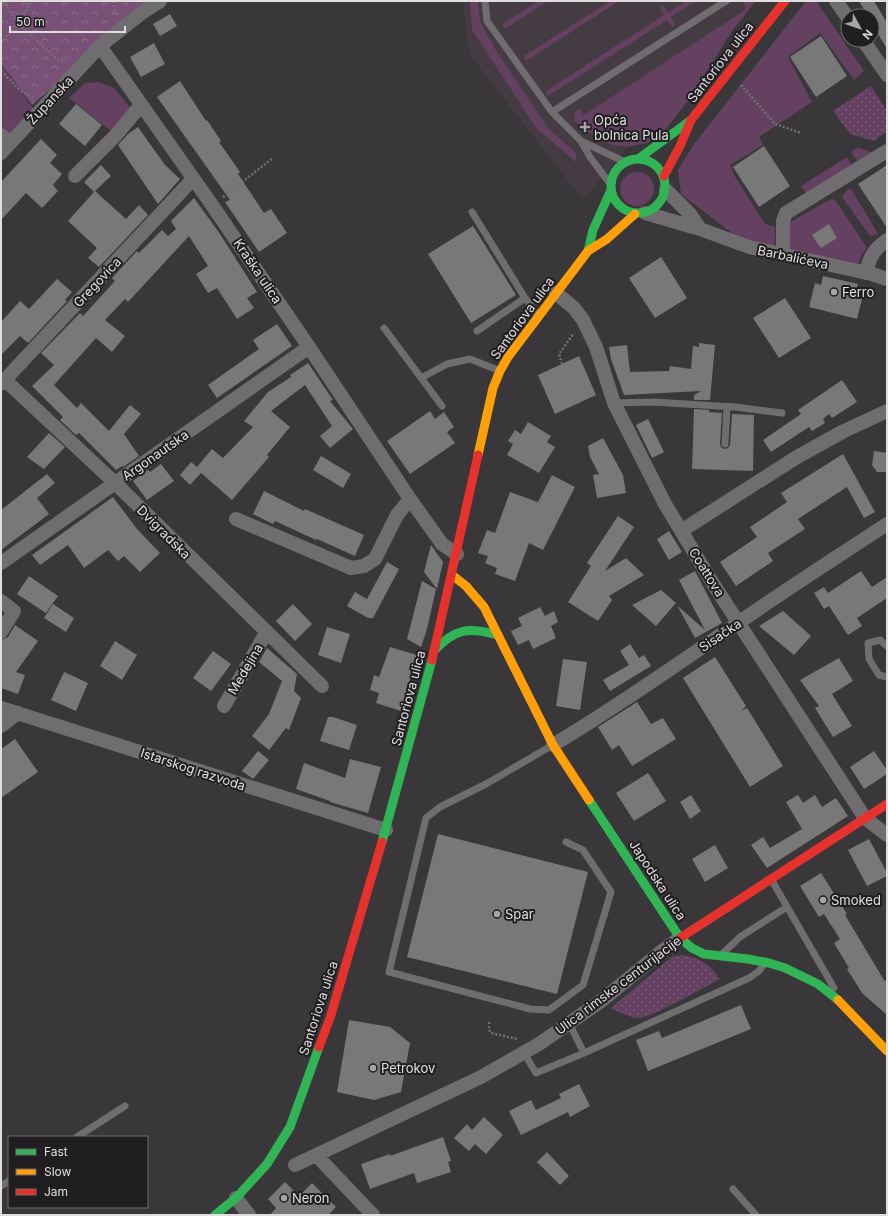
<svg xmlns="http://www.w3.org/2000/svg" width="888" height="1216" viewBox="0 0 888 1216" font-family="Inter,sans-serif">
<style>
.built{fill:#443b43}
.green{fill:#654161}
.forest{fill:url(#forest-crowns)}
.park{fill:url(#park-dots)}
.building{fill:#797879}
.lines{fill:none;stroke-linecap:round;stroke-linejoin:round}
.path{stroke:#727071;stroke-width:2.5;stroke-dasharray:2 2;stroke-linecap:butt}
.lane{stroke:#6f6d6f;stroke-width:7}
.street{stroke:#6f6d6f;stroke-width:14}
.fast{stroke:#30b455;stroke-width:9}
.slow{stroke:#ff9f0a;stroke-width:9}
.jam{stroke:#e5322d;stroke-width:9}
.poi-dot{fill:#a6a4a6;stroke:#201e20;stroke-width:1.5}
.labels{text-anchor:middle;stroke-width:4;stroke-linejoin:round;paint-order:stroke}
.street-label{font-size:13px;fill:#e1dee0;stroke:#201e20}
.poi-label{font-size:13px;fill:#e1dee0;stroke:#201e20;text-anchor:start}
</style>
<defs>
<pattern id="forest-crowns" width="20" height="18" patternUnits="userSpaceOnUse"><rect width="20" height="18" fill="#7a5176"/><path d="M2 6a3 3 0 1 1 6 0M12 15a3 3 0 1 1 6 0" fill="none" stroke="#8d6a89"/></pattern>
<pattern id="park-dots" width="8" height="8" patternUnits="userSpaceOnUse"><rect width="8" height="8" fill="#654161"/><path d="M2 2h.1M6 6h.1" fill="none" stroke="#7b5c77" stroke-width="1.8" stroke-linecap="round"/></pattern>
</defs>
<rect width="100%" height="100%" fill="#393739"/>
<path class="built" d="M463,1h290l-170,199 -114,-146z"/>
<path class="green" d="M470,1h8l2,21 19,33 49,73 28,25v9l-39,-33 -65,-99z
M538,1h10l-43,28 -3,-5z
M610,1h9l-93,60 -2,-5z
M687,1h9l-25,16 4,7 -1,3 -3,-1 -4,-6 -119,76 -2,-5 118,-76 -4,-7 1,-3 2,1 5,7z
M743,1h13l-24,30 -42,67 -27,35 -16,10 -20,4 -15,-2 -24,-13 -14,-11c0,-5 0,-10 5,-13l5,7 158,-103 4,-4z
M806,1h10l48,70 -10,9 -34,-47 -32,24 24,45 -53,35 4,8 -33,20 4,10 31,49 10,3v24l-26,-5 -68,-52 -3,-24 14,-23z
M1,63l36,51 -27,29 -9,-8z
M99,82l15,6 20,24 -18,23 -47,-37 16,-15z
M857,148h3l19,7 -18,11 -10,-14z
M847,157l6,11 -45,28 -7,-10z
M620 189a17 17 0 1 1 34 0a17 17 0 1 1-34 0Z
M848,188l4,2 26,44 -8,2 -28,-39z
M831,199l5,2 31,47 -5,6 -5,15 -73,-15 3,-30z"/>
<path class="forest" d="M1,1h159l-60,45 -68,59 -31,-42z"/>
<path class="park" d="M871,86l16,25v20l-13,10 -24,-7 -17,-23z
M684,955c19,5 24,8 36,24 -13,7 -72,41 -83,39 -9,-1 -18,-6 -26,-10l62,-52z"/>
<path class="building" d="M859,1h15l13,22v26l-15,-25v-8h-4z
M170,14l7,12 -17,10 -7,-12z
M821,36l26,40 -31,21 -26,-40z
M154,43l11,21 -24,13 -11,-20z
M180,81l26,40 1,-1 14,21 -2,1 21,30 -2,2 26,39 7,-4 16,24 -28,19 -34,-50 5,-2 -73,-103z
M76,104l26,21 -17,21 -26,-22z
M138,127l27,38 15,14 -22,25 -40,-59 10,-11z
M41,139l16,16 -7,8 12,11 -9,11 5,6 -16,17 -16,-15 -25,27v-38z
M764,146l26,40 -31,21 -26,-40z
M101,165l10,11 -16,15 31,28 13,-14 9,10 -49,52 -11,-9 9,-10 -29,-27 26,-29 -10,-10z
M887,165v63l-29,-44z
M194,198l26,36 37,58 -10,6 7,10 -17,11 -20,-31 -9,5 -12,-19 12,-8 -19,-30 -61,66 -3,-3 -20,21 20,16 -13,16 -16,-14 -42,47 23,23 4,-5 28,28 21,-26 11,9 -17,20 15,22 -16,11 -1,-1 -6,4 -37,-37 -3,2 -16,-15 3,-3 -31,-31 22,-21 -13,-12 39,-40 3,3 32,-35 -3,-3 25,-27 2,2 23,-23 6,6 8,-7 -5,-8z
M829,224l8,14 -16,10 -9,-13z
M473,226l43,69 -45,28 -43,-69z
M661,257l26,41 -32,20 -26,-40z
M823,276l35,8 -4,14 8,1 -5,20 -48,-12 6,-24 6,2z
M57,279l15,13 -7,8 2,1 -38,41h-2l-7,-6 -19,19v-33l19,-21 9,8z
M785,298l26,40 -32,20 -26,-40z
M277,324l15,22 -75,52 -9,-13 51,-36 -6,-9z
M699,343l16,2 -5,55h-16v-5l7,-4 -77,4 -13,-36 -2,-12 18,-2 3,27 39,-1 1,-5 21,3 2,-23 6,1z
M579,356l17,39 -41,19 -17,-39z
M308,363l25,37 -3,1 23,28 -23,19 -10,-12 12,-10 -27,-41 -34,26 19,16 -23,28 2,2 -37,43 -31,-27 -11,12 -10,-10 11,-13 6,5 15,-18 11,9 30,-31 -9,-6 24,-29 23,-15 -1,-2z
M842,380l15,22 -25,16 -3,-4 -6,5 2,4 -13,8 -3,-4 -38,25 -8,-12 38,-26 -3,-4z
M694,409l15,1v2l13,1 -2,31 1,3 3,2 4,-1 2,-3 2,-31 22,1 -1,56 -61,-2z
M430,411l5,8 9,-7 10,15 -7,5 8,11 -45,31 -23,-33z
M648,419l16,33 -12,6 -16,-33z
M528,422l23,14 -4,6 8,5 -16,26 -32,-18 6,-11 -5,-3 7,-11 6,4z
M49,433l16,14 -21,22 -17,-12z
M603,438l20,37 3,18 -29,5 -4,-23 6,-1 -9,-17 -2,-11z
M874,451l13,2v19h-10l-5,-7z
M843,454l32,58 -11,6 -17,-31 -49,32 7,10 -37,24 5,8 -37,25 -16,-24 37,-25 -7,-10 37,-25 -6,-9z
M321,456l30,18 -8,14 -30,-18z
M161,464l13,17 -27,19 -14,-19 15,-11 2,2z
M47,474l8,9 -18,15 12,16 -48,36v-40z
M552,475l23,12 -32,63 -14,-7 -14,38 -20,-7 2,-6 -12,-5 3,-7 -10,-3 9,-23 8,3 15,-41 28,10z
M264,491l40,20 1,-2 59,26 -9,21 -38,-17 -1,1 -41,-19 -2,3 -20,-10z
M113,497l24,32 23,24 -20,19 -16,-16 -6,5 -10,-11 -24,18 -16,-23 -28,20 -8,-10z
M618,516l16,11 -29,44 21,-13 18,17 -35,21 3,4 -14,21 -30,-19 23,-36 -4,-3z
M669,531l13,21 -13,8 -12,-21z
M431,545l12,17 -6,27 -13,-17z
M387,562l12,7 -26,49h-5l-21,-12 8,-14 12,7z
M695,571l27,52 -27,15 -17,-31h1l26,23 -26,-50z
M861,571l11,16 15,-10v21l-30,20 5,8 -14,9 -19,-29 -5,3 -10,-16 10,-6 4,6z
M29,576l29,20 -12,17 -29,-19z
M422,581l14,8 -9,40 -6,18 -14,-8z
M661,590l15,13 -20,23 -24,-21z
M53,604l21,14 -8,14 -22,-14z
M293,604l19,20 -17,17 -19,-20z
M540,607l5,9 9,-5 4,11 -7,4 5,12 -23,11 -4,-9 -11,5 -7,-14 11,-5 -4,-8z
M783,611l28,25 -17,19 -35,-29z
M15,625l23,16 -22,31 9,3 -7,19 -17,-6v-48l7,-3z
M327,627l23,7 -9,29 -23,-8z
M115,641l22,14 -15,25 -22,-14z
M630,644l9,14 5,-3 7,11 -41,25 -7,-11 26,-15 -9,-14z
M390,647l27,8 -16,56 -25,-8 3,-10 -9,-3 4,-15 5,2z
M267,648l30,26 -3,17 7,7 -12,32 -3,-2 -17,22 -17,-14 17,-22 13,-33 -23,-19z
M213,651l18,13 -20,27 -18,-13z
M715,657l31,49 -5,5 6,-3 36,58 -33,21 -67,-109z
M839,658l14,23 -21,13 20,32 -19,11 -18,-29 4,-2 -19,-26z
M563,659l24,3 -7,48 -24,-4z
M64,672l24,11 -12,28 -25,-11z
M637,702l14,22 12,-6 13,21 -44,27 -13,-21 -7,5 -14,-23z
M328,717h5l24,8 -8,25 -29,-9z
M15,739l23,33 -37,26v-49z
M258,751l11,9 -16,19 -11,-8z
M874,751l13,19v4l-23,15 -14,-22z
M350,759l31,8 -13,46 -38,-11v-1l-34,-12 8,-26 41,15z
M648,773l18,28 -32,20 -18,-28z
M691,795l10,16 -11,8 -10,-17z
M798,795l5,8 12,-8 7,12 14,-9 12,18 -81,52 -16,-23 12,-8 7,11 32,-19 -16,-27z
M438,834l150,38 -31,122 -150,-37z
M869,839l18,34v3l-20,10 -19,-36z
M715,845l13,23 -23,14 -13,-23z
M821,873l26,41 -2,1 39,65 3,2v33l-25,-22 -15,-24 2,-1 -15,-25 6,-4 -16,-25 -5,3 -19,-31z
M741,1005l10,24 -103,42 -12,-31 23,-9 3,7z
M349,1020l41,7 20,16 -9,49 -27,8 -37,-8z
M579,1084l11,22 -20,11 -2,-5 -47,23 -12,-24 22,-11 5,10 25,-12 -2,-4z
M484,1117l19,18 -17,19 -11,-10 -6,7 -15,-13 13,-14 5,6z
M443,1137l8,24 -3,1 3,10 -34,11 -3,-10 -44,16 -9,-25 29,-10v2z
M547,1152l22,24 -9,9 -23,-23z
M285,1182l14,14 13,-13 24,24 -8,8h-58l6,-7 -8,-9z"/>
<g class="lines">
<path class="path" d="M3,1l14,21 40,37 9,3
M113,1l2,10 -1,5
M1,43l23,-29 8,-13
M1,71l20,20 12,7
M741,85l34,39 26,9
M223,197l50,-39
M562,364l-3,-10 15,-21
M489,1022v8l2,3 26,6"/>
<path class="lane" d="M485,1l2,20 65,91 29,29 9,16 21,28
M552,112l174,-111
M581,141l44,21
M472,212l53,86 -48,33
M525,298l13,17
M384,328l58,78
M421,378l26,-14 23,-5 28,11
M614,403l39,-1 82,5 47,6
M725,444l2,-37
M887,646l-7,-6 -12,3 1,16 10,16 8,2
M551,746l-65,38 -46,23 -14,11 -37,154 141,37 19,1 34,-25 28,-93 -28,-42 -17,-8
M771,879l63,109
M723,953l17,-16 47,-30
M569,1023l15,30
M524,1053l12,20 48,-20 165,-75 10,-7 5,-7
M77,1137l48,-31
M1,1186l8,-5
M733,1189l23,26"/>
<path class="street" d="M836,1l12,17
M863,40l24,35
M100,46l112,159 97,142 101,152 32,45 15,10
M1,135l9,8
M1,153l99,-107 43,-34 17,-11
M75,176l41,-41 25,-30
M666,190l24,24 10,15
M645,213l55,16 49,18 123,27 15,5
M783,255v-34l3,-8 101,-62
M866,273c3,-15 8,-24 21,-33
M556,293l18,15 9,12 13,27 18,56 51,101 47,78 153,236 22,17
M5,380l110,103 207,203
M1,384l192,-205
M236,519l115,49 13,-2 11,-7 22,-44 13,-16
M681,531l116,-74 47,-26 43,-20
M1,563l308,-216
M1,601l13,10 -13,21
M224,706l42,-73
M1,708l385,122
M1,726l17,-13
M553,745c64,-38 124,-81 185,-122 49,-34 99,-66 149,-99
M316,1155l57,60
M295,1165l186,-88 58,-33 62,-43 60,-49 19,-14
M236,1198l13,17"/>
<path class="fast" d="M611 186a27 27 0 1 1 54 0a27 27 0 1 1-54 0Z
M638,159l53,-39
M588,251l5,-21 18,-40
M434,651c21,-23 35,-24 64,-16
M589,800l91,138 12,10 12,6 44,5 21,4 16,5 33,16 20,16
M382,842l50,-182
M215,1215l21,-17 31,-34 23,-37 29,-80"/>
<path class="slow" d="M478,455l15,-67 7,-17 8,-14 80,-106 19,-12 28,-25
M452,575l14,11 18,21 69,138 36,55
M838,1000l49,51"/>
<path class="jam" d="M664,176l16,-30 11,-26 94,-119
M432,660l46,-205
M680,938l207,-134
M319,1047l11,-29 52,-176"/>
</g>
<g class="poi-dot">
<path d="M583 121h4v4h4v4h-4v4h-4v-4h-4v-4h4z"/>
<circle cx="834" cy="292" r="4"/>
<circle cx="823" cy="900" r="4"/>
<circle cx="497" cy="914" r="4"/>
<circle cx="373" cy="1068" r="4"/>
<circle cx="284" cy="1198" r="4"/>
</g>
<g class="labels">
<g class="street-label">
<text transform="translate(720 62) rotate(-52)" y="5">Santoriova ulica</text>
<text transform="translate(50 100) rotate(-47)" y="5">Županska</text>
<text transform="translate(793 257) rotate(12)" y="5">Barbalićeva</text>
<text transform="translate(258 271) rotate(56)" y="5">Kraška ulica</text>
<text transform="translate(97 282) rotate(-47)" y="5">Gregovica</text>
<text transform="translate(522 318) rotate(-54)" y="5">Santoriova ulica</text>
<text transform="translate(155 455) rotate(-35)" y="5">Argonautska</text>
<text transform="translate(164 532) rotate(45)" y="5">Dvigradska</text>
<text transform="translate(707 572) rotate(58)" y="5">Coattova</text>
<text transform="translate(720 635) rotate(-34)" y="5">Sisačka</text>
<text transform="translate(245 669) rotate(-60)" y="5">Medejina</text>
<text transform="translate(408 698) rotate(-75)" y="5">Santoriova ulica</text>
<text transform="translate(193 769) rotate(18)" y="5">Istarskog razvoda</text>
<text transform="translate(658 880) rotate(57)" y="5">Japodska ulica</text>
<text transform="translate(618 985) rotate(-37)" y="5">Ulica rimske centurijacije</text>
<text transform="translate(318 1008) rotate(-72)" y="5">Santoriova ulica</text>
</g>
<g class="poi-label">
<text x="594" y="125">Opća<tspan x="594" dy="15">bolnica Pula</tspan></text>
<text x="842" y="297">Ferro</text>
<text x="831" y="905">Smoked</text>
<text x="505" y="919">Spar</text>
<text x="381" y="1073">Petrokov</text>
<text x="292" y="1203">Neron</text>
</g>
</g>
<rect width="888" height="1216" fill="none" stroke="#e1dee0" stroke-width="4"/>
<rect x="8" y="1136" width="140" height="72" fill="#201e20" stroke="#6d6b6d"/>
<rect x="16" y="1149" width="20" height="6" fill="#30b455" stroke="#6d6b6d"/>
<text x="44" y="1156" font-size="12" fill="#e1dee0">Fast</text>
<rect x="16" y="1169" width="20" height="6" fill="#ff9f0a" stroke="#6d6b6d"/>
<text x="44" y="1176" font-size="12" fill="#e1dee0">Slow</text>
<rect x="16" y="1189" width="20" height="6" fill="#e5322d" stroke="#6d6b6d"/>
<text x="44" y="1196" font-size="12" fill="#e1dee0">Jam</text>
<g transform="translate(860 28) rotate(130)"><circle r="19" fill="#201e20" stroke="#6d6b6d"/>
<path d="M0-3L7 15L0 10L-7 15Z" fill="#a6a4a6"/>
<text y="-6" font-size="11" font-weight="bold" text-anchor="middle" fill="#e1dee0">N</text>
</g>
<path d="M10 26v6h115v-6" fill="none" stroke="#e1dee0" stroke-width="2"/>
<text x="16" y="26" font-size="12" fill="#e1dee0" stroke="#201e20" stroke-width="3" paint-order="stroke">50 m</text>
</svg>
